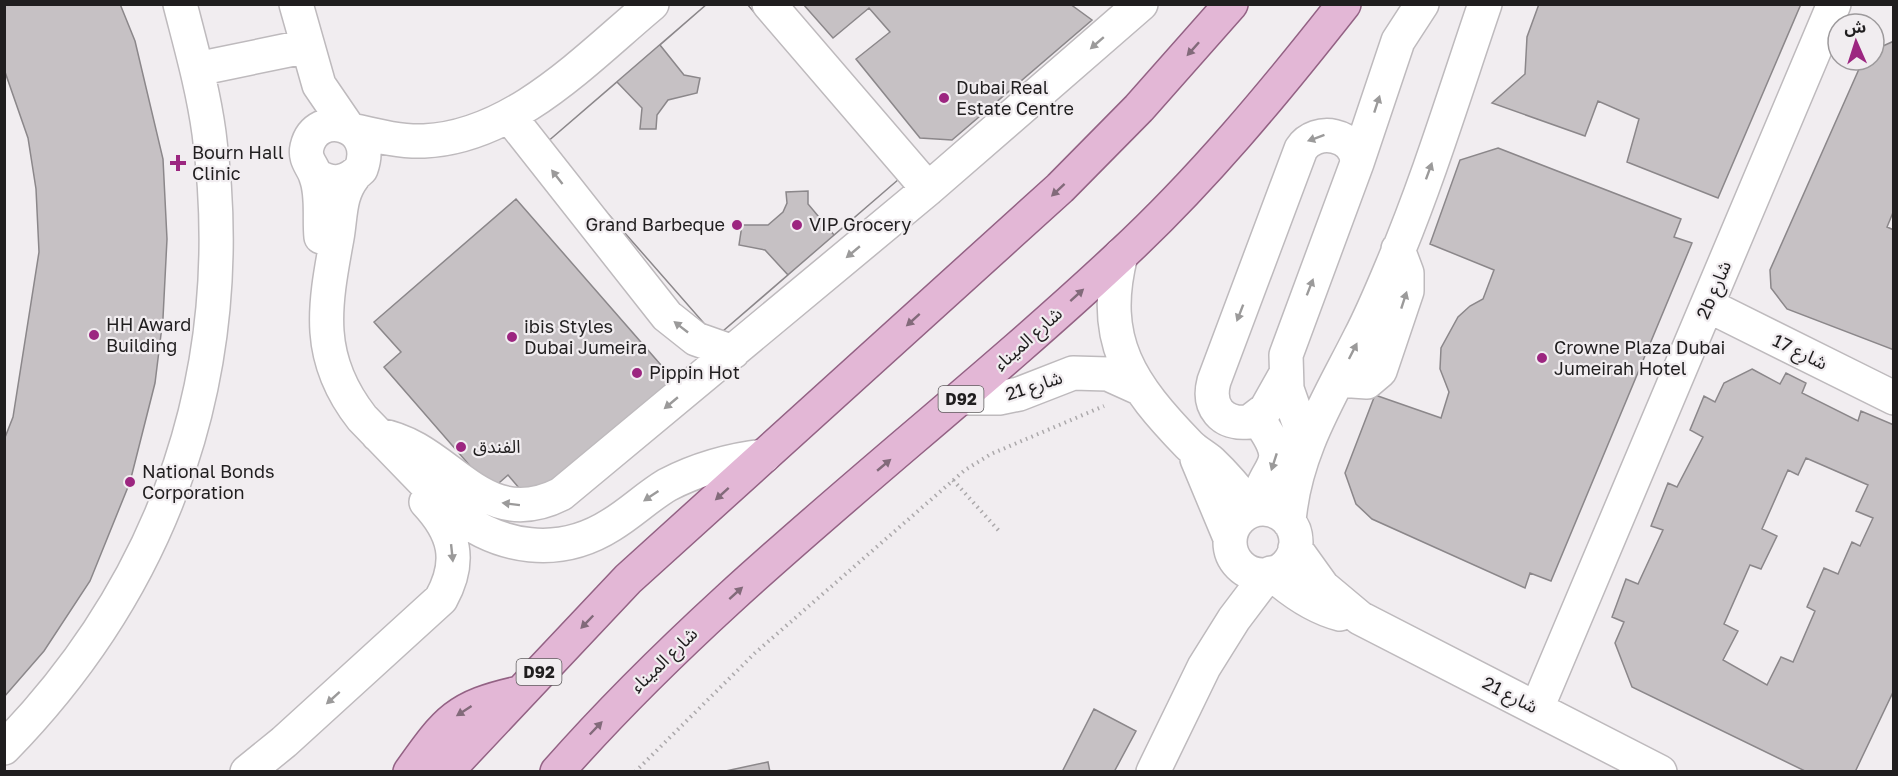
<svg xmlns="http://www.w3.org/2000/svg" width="1898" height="776" viewBox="0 0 1898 776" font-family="'Golos Text','Noto Sans Arabic',sans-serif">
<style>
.building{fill:#c6c1c4;stroke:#8b878a;stroke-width:1.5;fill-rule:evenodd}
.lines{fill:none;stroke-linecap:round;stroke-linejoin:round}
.minor-casing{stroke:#bebabd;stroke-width:36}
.major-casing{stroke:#936284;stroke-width:36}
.path{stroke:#aca9ab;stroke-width:4;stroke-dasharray:1.5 4.5;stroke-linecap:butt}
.minor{stroke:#fff;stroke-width:33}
.major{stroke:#e3b7d6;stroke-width:33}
.oneway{fill:#9b9a9a}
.oneway2{fill:#826a7a}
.poi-dot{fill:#9c2680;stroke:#f1edf0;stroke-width:2}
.labels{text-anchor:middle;stroke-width:4.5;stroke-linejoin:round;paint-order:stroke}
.shield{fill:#f1edf0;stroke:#5f5c5e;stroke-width:1.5}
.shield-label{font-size:16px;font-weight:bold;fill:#201e1f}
.poi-label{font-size:18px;fill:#201e1f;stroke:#f1edf0;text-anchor:start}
.street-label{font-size:18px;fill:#201e1f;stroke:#f1edf0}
</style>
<rect width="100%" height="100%" fill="#f1edf0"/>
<path class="building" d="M4,4h116l15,37 28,118 4,80 -4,79 -8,65 -25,99 -40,99 -46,70 -40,46v-257l9,-23 26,-165 -3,-63 -8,-51 -24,-69z
M707,4h40l152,175 -65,56 -26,-31v-13l-22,1 1,11 -4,9 -15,13h-26l-3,20 26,5 23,25 -72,62 -170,-194 71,-61 25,26 -2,21h16l1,-14 11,-15 29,-7 3,-15 -16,-3 -24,-30z
M707,4h40l152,175 -183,158 -170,-194z
M803,4h267l22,16 -140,120 -32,-2 -64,-79 34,-27 -21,-24 -36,30z
M1539,4h262l-83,194 -91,-36 12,-43 -41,-18 -13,35 -93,-33 33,-29 2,-37z
M1894,41v169l-7,17 7,3v120l-107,-41 -16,-21 -1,-18 93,-210h11v-10z
M1498,148l183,71 -7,18 18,6 -141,338 -21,-8 -5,15 -153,-69 -16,-15 -11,-31 30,-78 66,23 8,-26 -9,-23 1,-21 17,-31 12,-11 13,-7 11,-29 -64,-26 30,-84z
M516,199l158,181 -142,123 -24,-28 -17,15 -107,-123 17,-15 -27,-30z
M1752,369l28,15 6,-11 20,10 -4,10 56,28 3,-10 33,14v265l-39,82h-48l-175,-85 -17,-44 9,-21 -12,-5 14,-38 12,5 25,-54 -12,-4 17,-43 9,4 26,-50 -13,-7 14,-34 11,6 9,-19zM1806,458l62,27 -12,26 17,7 -13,28 -8,-4 -14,32 -14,-6 -17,39 8,4 -22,51 -12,-5 -14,28 -44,-25 15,-29 -14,-7 26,-59 11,4 16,-33 -15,-7 26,-59 10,5z
M1094,709l42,22 -22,41h-52z
M768,762l2,10h-49z"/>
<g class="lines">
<g class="minor-casing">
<path id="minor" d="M296,4l23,81 28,41
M769,4l159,185
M197,69l111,-23
M510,117l157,199 29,23 37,13
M356,131c21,5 45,11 68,10 90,-4 162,-82 228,-137
M316,175c17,11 31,8 45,-6 17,-46 -45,-61 -54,-22 -3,13 6,19 9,30 7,18 3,41 5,60
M354,176c-15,19 -13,39 -17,62 -13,70 -22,120 25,180l91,94c47,37 106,46 158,13 20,-12 36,-28 56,-40 31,-16 63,-25 97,-29
M1121,255c-22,86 10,130 68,190 7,7 15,11 22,17 16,15 29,31 42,48
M1707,305l187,93
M1284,377l-18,32 -17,13c-27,3 -42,-15 -35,-41l87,-232c15,-23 56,-15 56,14
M1338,380l29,2 13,-11 27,-80v-18l-9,-24
M963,398h36l20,-4 54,-21 35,1 31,14
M378,435c72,11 102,100 183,59l367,-305 213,-185
M1306,443l-19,-54 -1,-34 71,-192 41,-122 24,-37
M1197,459l33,79
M1257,509c6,-50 39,-38 0,-91
M1230 542a33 33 0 1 1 66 0a33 33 0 1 1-66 0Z
M1289,522c5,-69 41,-125 71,-185 12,-23 22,-47 32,-71 36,-85 63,-174 93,-262
M1295,548l28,39 37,31 300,154
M1271,573c20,18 42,34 69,41
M1537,708l297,-704
M4,748c165,-169 236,-381 205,-615 -6,-44 -18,-86 -29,-129
M247,772l37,-30 157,-143c21,-38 14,-66 -15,-97
M1153,772l51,-105 30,-48 34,-45"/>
</g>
<g class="major-casing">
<path id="major" d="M410,772c37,-52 46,-65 109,-79
M446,772l182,-193 432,-391 79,-80 92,-104
M557,772c168,-191 377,-342 563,-516 82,-76 154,-163 224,-252"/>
</g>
<path class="path" d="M953,480l47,52
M635,772l120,-119 210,-183 26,-16 113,-48"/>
<use href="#minor" class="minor"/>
<use href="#major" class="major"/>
</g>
<defs><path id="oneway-solid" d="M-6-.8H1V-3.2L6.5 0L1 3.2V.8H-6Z" transform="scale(1.5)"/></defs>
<g class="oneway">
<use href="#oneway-solid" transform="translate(1097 43) rotate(139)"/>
<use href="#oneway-solid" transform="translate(1377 104) rotate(-72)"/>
<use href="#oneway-solid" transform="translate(1316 138) rotate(160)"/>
<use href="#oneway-solid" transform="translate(1429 171) rotate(-70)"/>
<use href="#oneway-solid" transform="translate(557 177) rotate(-128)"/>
<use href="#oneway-solid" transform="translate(853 252) rotate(140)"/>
<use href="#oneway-solid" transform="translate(1310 287) rotate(-69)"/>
<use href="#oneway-solid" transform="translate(1404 300) rotate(-72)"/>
<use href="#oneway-solid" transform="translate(1240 313) rotate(111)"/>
<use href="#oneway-solid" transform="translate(681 327) rotate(-142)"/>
<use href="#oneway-solid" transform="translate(1353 351) rotate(-63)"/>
<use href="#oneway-solid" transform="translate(671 403) rotate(140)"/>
<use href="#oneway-solid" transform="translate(1274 462) rotate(108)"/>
<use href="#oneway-solid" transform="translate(651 496) rotate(146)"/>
<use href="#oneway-solid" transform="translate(511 504) rotate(-173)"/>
<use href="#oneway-solid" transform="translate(452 553) rotate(84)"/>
<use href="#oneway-solid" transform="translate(333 698) rotate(138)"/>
</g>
<g class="oneway2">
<use href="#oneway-solid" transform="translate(1193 49) rotate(132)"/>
<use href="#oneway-solid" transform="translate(1058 190) rotate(137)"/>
<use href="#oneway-solid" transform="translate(1077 295) rotate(-42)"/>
<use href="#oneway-solid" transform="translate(913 320) rotate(138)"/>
<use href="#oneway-solid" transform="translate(884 465) rotate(-40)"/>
<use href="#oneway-solid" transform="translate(722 494) rotate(138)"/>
<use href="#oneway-solid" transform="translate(736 593) rotate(-42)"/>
<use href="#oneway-solid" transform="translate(587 622) rotate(134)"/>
<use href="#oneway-solid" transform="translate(464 711) rotate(147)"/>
<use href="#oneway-solid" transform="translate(596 728) rotate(-46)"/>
</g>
<g class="poi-dot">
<circle cx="944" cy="98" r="6"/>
<path d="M175 154h6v6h6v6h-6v6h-6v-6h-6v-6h6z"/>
<circle cx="737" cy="225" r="6"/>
<circle cx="797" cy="225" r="6"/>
<circle cx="94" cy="335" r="6"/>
<circle cx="512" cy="337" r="6"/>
<circle cx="1542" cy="358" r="6"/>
<circle cx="637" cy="373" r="6"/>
<circle cx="461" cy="447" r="6"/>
<circle cx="130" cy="482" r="6"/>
</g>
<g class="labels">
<g class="shield">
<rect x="938.5" y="386" width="45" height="26" rx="4.5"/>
<rect x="516.5" y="659" width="45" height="26" rx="4.5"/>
</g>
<g class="shield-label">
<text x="961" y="405">D92</text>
<text x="539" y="678">D92</text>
</g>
<g class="poi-label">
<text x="956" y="94">Dubai Real<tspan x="956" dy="21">Estate Centre</tspan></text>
<text x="192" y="159">Bourn Hall<tspan x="192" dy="21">Clinic</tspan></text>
<text x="725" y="231" text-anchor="end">Grand Barbeque</text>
<text x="809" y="231">VIP Grocery</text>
<text x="106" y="331">HH Award<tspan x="106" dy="21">Building</tspan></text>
<text x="524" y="333">ibis Styles<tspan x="524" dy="21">Dubai Jumeira</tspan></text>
<text x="1554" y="354">Crowne Plaza Dubai<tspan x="1554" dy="21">Jumeirah Hotel</tspan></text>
<text x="649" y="379">Pippin Hot</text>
<text x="473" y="453">الفندق</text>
<text x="142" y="478">National Bonds<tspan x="142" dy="21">Corporation</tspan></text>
</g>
<g class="street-label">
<text transform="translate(1714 290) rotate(-67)" y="6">2b شارع</text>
<text transform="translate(1028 339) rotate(-42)" y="6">شارع الميناء</text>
<text transform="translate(1800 352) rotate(26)" y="6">شارع 17</text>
<text transform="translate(1034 386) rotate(-18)" y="6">شارع 21</text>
<text transform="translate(664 660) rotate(-44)" y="6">شارع الميناء</text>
<text transform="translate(1510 695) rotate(27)" y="6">شارع 21</text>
</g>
</g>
<rect width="1898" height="776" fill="none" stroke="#201e1f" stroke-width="12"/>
<g transform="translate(1856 42) rotate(357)"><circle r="28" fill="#f1edf0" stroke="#9d9a9c" stroke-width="1.5"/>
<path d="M0-4.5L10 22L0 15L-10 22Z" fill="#9c2680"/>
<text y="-9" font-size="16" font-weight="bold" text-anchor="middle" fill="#201e1f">ش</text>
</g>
</svg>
